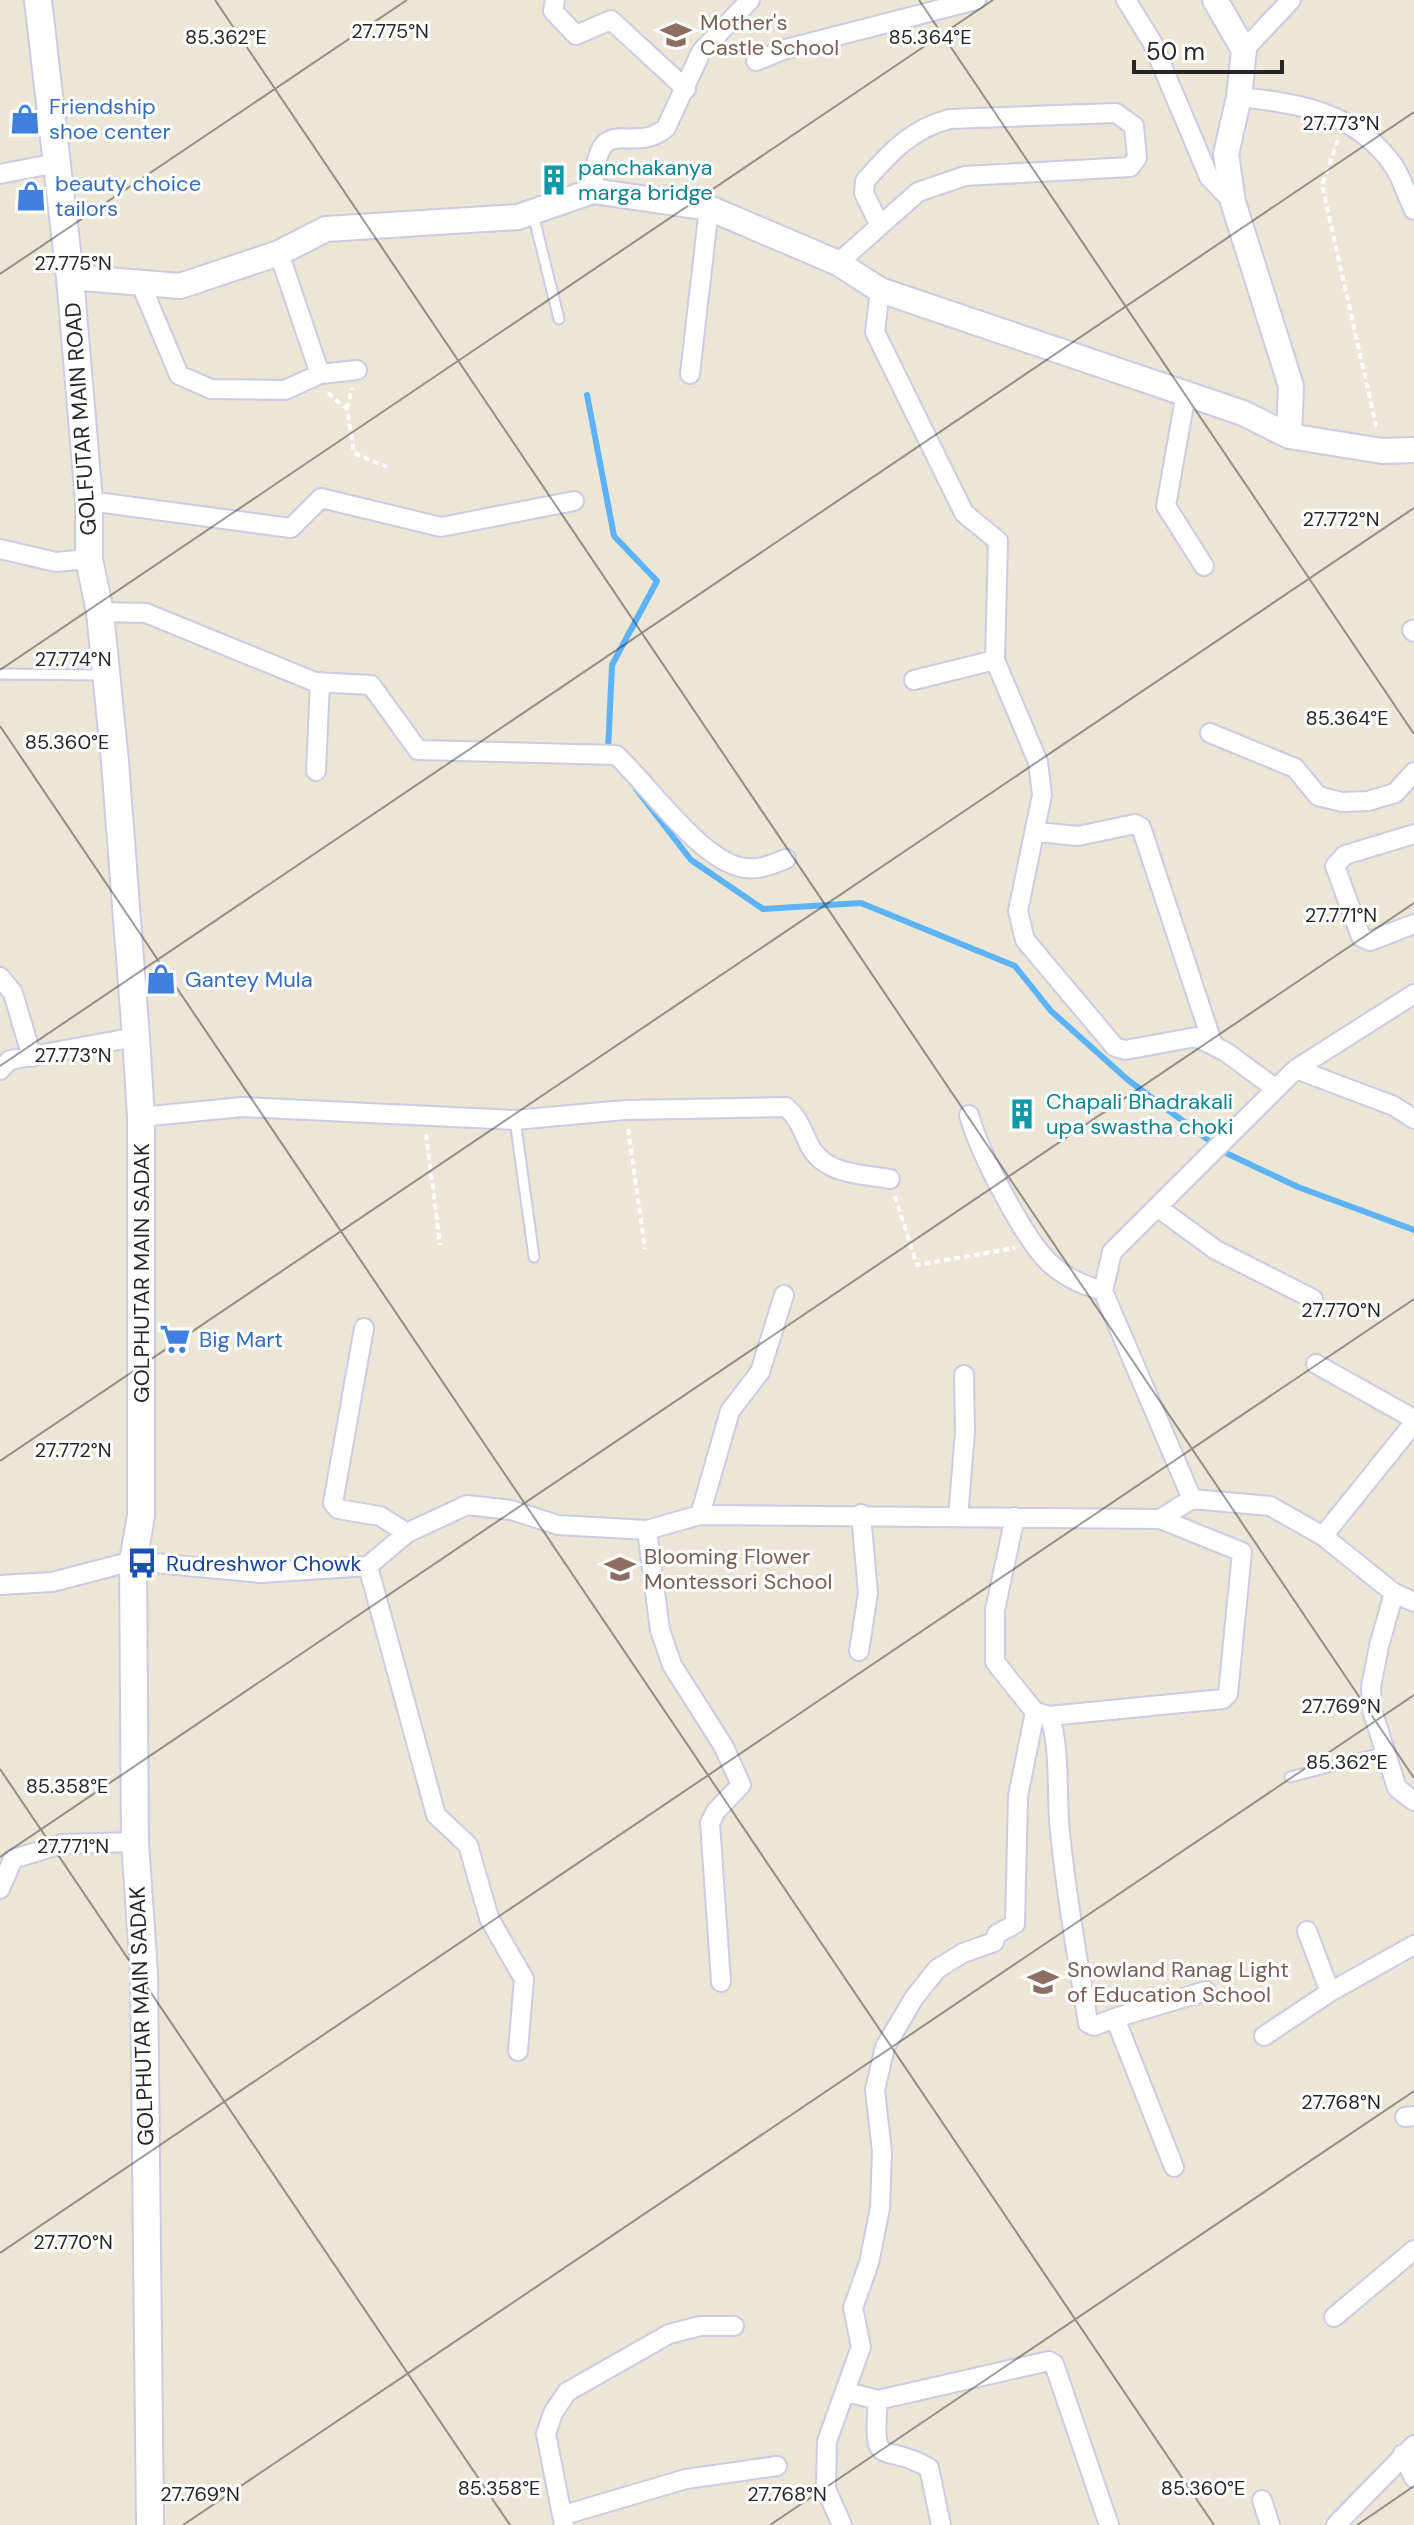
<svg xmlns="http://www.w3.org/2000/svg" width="1414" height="2525" viewBox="0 0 1414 2525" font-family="'DM Sans',sans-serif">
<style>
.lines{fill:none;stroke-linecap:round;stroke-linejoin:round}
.stream{stroke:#5cb3fa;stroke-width:6}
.service-casing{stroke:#cbcbe2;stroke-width:13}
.minor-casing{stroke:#cbcbe2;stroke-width:22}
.tertiary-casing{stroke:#cbcbe2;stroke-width:28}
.secondary-casing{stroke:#cbcbe2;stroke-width:30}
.path{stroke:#fff;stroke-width:4;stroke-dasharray:6 4;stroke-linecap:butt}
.service{stroke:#fff;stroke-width:9}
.minor{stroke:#fff;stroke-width:18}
.tertiary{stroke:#fff;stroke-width:24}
.secondary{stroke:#fff;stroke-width:26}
.ticks{fill:none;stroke:#262626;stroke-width:2;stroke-opacity:0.45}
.labels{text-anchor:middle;stroke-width:6;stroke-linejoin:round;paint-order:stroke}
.education-label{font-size:22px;fill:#785e54;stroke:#fff;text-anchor:start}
.shop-label{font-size:22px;fill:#366cbe;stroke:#fff;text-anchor:start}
.culture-label{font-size:22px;fill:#0d838f;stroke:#fff;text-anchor:start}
.street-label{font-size:22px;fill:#262626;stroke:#fff}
.transit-label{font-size:22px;fill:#164399;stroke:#fff;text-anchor:start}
.ticks-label{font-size:20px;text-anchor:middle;fill:#262626;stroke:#fff;stroke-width:6;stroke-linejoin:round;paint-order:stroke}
</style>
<rect width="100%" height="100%" fill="#ebe6d5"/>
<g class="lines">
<path class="stream" d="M587,395l27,141 43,45 -45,84 -4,86
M636,789l55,71 72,49 98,-6 154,63 36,45 77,69 79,59
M1226,1153l72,34 116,43"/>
<g class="service-casing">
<path id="service" d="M533,214l26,105
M0,674l102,1
M515,1120l19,137
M1290,1777l95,-25"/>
</g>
<g class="minor-casing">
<path id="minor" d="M555,0l-2,11 23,24 35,-15 75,69
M1126,0l26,42 57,135 24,25
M1244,50l47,-50
M756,61l30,-12 190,-49
M1239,97c59,6 117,15 154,68 9,13 14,31 21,45
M0,174l57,-11
M593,191c4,-86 36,-33 73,-63l35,-76 49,-52
M279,253l41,121 37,-4
M838,263l80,-71 47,-16 165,-9 7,-9 -3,-32 -18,-13 -166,6c-38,9 -60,34 -85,62l-1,12 16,33
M140,282l39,93 32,14 74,1 35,-16
M880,290l-5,42 89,181 34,28 -3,119 43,102 4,33 -24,116 7,29 90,107 10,3 71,-13 30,15 50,37
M690,374l19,-166
M1186,393l-20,113 38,60
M89,501l202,27 30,-30 120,29 133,-26
M0,549l56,13 33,-3
M100,612l46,1 169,69 56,3 47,65 198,5c31,28 86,108 129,113 15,2 27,-4 41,-9
M1412,630l2,2
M914,680l81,-20
M1210,733l85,35 23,28 24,6 26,-1 27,-8 19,-21
M316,771l4,-89
M1037,832l41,4 57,-12 6,3 72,218
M1414,834l-69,21 -10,11 26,71 9,4 44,-17
M0,977l13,16 19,64
M1414,994l-118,75 -184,183 -9,39 89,208 78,7 53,30 71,57 20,9
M1296,1069l98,37 20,13
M0,1070l10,-10 126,-23
M969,1115c10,36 56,128 84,151 15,13 31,19 50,25
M141,1117l101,-10 273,13 110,-10 161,-3c15,13 16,25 25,41 16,27 51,26 79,31
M1157,1207l59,43 97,49
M364,1328l-31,175 5,6 42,7 27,17
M1316,1364l98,55
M700,1515l30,-104 30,-39 24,-77
M958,1517l7,-85 -1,-57
M647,1530l13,100 12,35 52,82 17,38 -25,26 -6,12 11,159
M1323,1536l91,-113
M368,1566l68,249 32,30 21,73 35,61 -6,72
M0,1585l52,-3 81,-21 128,12 107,-7 39,-33 60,-28 44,5 47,15 89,5 53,-15 460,4 32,-20
M1394,1593l-15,53 -8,41 1,23 25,78 17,13
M859,1651l9,-58 -7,-79
M1035,1712l14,4 174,-17 5,-5 14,-142 -82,-33
M1049,1716c12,28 7,83 11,116 6,64 18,128 28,191l6,3 21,-8
M0,1889l13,-30 49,-15 73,-2
M1307,1931l23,61
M1264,2036l66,-44 84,-47
M1405,2117l9,-1
M1174,2167l-59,-149 91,-27
M1334,2317l80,-67
M847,2392l31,8 171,-39 5,3 55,161
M878,2400c-6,74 4,40 51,68l12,57
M1403,2454l11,24
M1262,2500l8,25
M564,2515l122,-36 91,-13
M564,2525l-18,-91 7,-21 14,-21 102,-58 31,-8h34
M842,2525l-16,-36 1,-48 34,-94 -8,-39 16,-45 11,-55 2,-57 -7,-61 10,-43 29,-49 23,-29 26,-16 31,-11 3,-8 18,-10 3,-128 17,-84 -40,-50v-52l20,-93
M1336,2525l78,-80"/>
</g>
<g class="tertiary-casing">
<path id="tertiary" d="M1215,0l29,50 -5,47 -13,57 7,48 58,184 -2,50
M70,277l110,9 99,-33 47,-24 192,-12 75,-26 116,17 129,55 42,27 363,123 46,23 93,15 32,-1"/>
</g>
<g class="secondary-casing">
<path id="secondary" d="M38,0l32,277 19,224v58l11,53 15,150 21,275 5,80v399l-8,45 2,281 9,131 6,552"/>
</g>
<path class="path" d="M1338,140l-16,45 55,245
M328,393l19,16 7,44 33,14
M347,409l5,-21
M628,1129l17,120
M426,1134l14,111
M895,1196l22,69 98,-17"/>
<use href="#service" class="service"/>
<use href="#minor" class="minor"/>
<use href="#tertiary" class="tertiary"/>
<use href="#secondary" class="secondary"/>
</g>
<path class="ticks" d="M215,0l1199,1778M919,0l495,734M0,274l407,-274M0,670l993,-670M0,726l1214,1799M0,1066l1414,-954M0,1461l1414,-953M0,1769l510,756M0,1857l1414,-954M0,2253l1414,-954M183,2525l1231,-830M770,2525l644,-434M1357,2525l57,-39"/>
<defs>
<g id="school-bare" transform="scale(2.4)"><path d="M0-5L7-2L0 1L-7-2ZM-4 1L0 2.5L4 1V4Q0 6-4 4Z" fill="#8d6e63" stroke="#fff" stroke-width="2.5" paint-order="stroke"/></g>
<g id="shop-bare" transform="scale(2.4)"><path d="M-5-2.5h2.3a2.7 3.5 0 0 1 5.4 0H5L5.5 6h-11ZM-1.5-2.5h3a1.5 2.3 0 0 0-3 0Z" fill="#3f7fe0" stroke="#fff" stroke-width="2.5" paint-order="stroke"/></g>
<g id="building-bare" transform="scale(2.4)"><path d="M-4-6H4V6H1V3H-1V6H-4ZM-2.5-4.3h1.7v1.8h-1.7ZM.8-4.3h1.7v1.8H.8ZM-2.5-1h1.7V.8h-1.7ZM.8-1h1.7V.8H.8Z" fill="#0f9aa8" stroke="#fff" stroke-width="2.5" paint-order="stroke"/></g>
<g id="supermarket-bare" transform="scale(2.4)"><path d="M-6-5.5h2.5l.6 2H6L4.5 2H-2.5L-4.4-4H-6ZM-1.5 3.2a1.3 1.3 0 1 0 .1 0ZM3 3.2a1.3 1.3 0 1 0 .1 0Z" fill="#3f7fe0" stroke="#fff" stroke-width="2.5" paint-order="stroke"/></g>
<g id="bus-bare" transform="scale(2.4)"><path d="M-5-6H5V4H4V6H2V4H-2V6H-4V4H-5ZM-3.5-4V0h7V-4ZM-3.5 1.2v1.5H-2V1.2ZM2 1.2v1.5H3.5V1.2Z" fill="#1a4fb4" stroke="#fff" stroke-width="2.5" paint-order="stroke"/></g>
</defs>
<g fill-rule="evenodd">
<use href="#school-bare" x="676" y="35"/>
<use href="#shop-bare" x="25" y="119"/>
<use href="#building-bare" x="554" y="180"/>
<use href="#shop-bare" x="31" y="196"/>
<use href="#shop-bare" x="161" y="979"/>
<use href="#building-bare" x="1022" y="1114"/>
<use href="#supermarket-bare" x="175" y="1339"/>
<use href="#bus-bare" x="142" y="1563"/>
<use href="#school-bare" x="620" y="1569"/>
<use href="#school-bare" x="1043" y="1982"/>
</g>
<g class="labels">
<g class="education-label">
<text x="700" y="30">Mother's<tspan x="700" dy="25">Castle School</tspan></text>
<text x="644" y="1564">Blooming Flower<tspan x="644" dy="25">Montessori School</tspan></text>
<text x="1067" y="1977">Snowland Ranag Light<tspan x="1067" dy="25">of Education School</tspan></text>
</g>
<g class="shop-label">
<text x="49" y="114">Friendship<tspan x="49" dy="25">shoe center</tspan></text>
<text x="55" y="191">beauty choice<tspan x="55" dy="25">tailors</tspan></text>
<text x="185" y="987">Gantey Mula</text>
<text x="199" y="1347">Big Mart</text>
</g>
<g class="culture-label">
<text x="578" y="175">panchakanya<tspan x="578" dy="25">marga bridge</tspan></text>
<text x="1046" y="1109">Chapali Bhadrakali<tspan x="1046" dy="25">upa swastha choki</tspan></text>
</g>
<g class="street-label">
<text transform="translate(80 419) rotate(-94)" y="8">GOLFUTAR MAIN ROAD</text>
<text transform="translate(141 1273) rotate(-90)" y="8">GOLPHUTAR MAIN SADAK</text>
<text transform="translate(141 2016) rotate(-92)" y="8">GOLPHUTAR MAIN SADAK</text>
</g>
<g class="transit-label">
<text x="166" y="1571">Rudreshwor Chowk</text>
</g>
</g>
<g class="ticks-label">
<text x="390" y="38">27.775°N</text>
<text x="226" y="44">85.362°E</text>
<text x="930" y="44">85.364°E</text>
<text x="1341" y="130">27.773°N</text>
<text x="73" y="270">27.775°N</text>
<text x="1341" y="526">27.772°N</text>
<text x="73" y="666">27.774°N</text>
<text x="1347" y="725">85.364°E</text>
<text x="67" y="749">85.360°E</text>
<text x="1341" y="922">27.771°N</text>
<text x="73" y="1062">27.773°N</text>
<text x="1341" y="1317">27.770°N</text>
<text x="73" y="1457">27.772°N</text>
<text x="1341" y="1713">27.769°N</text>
<text x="1347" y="1769">85.362°E</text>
<text x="67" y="1793">85.358°E</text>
<text x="73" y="1853">27.771°N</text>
<text x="1341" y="2109">27.768°N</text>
<text x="73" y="2249">27.770°N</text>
<text x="499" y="2495">85.358°E</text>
<text x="1203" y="2495">85.360°E</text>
<text x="200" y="2501">27.769°N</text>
<text x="787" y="2501">27.768°N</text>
</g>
<path d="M1134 60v12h148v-12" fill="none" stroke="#262626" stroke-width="4"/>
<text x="1146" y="60" font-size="24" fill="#262626" stroke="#ffffff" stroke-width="6" paint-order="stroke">50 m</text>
</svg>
